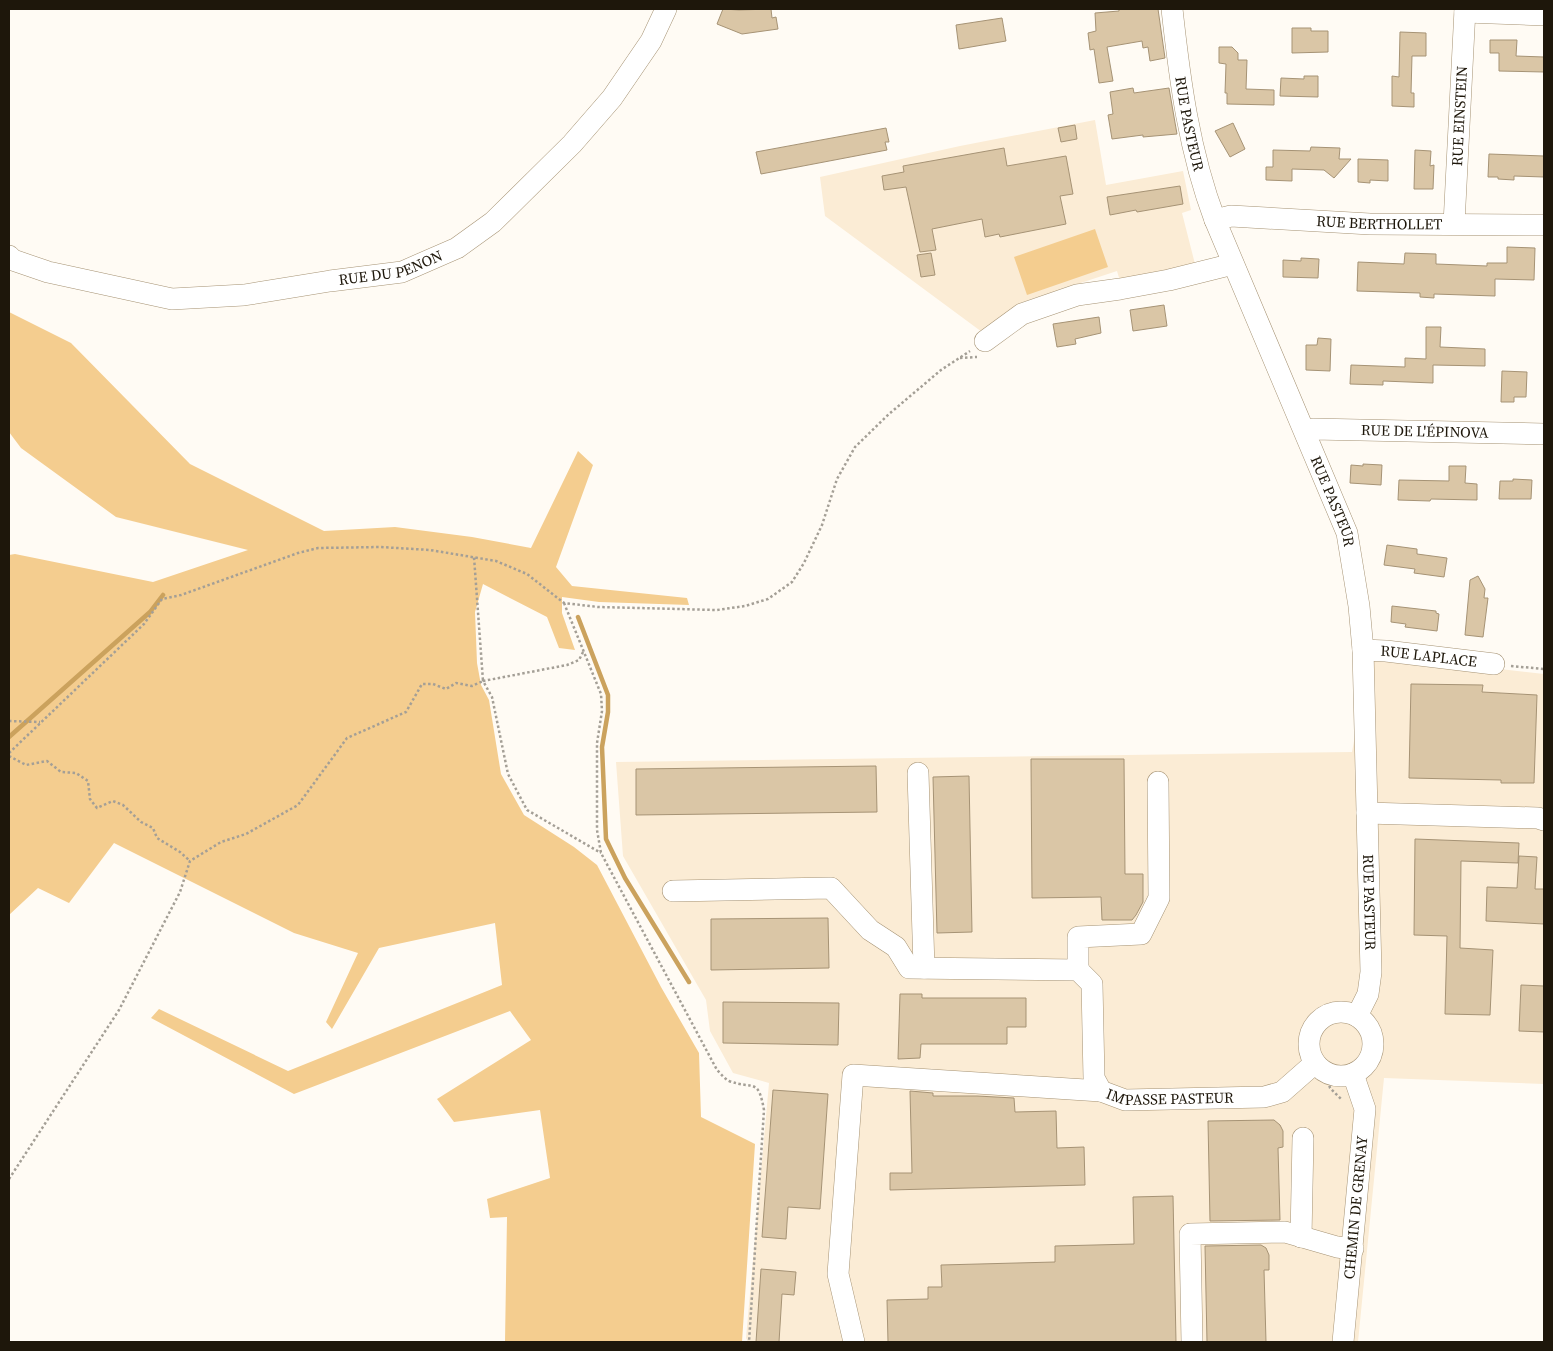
<svg xmlns="http://www.w3.org/2000/svg" width="1553" height="1351" viewBox="0 0 1553 1351" font-family="'Source Serif 4',serif">
<style>
.built{fill:#fbecd5}
.green{fill:#f4cd8f}
.lines{fill:none;stroke-linecap:round;stroke-linejoin:round}
.stream{stroke:#cba25d;stroke-width:4.5}
.building{fill:#dac6a6;stroke:#a69375}
.minor-casing{stroke:#a69374;stroke-width:22}
.path{stroke:#a49f96;stroke-width:2.5;stroke-dasharray:2.5 2.5;stroke-linecap:butt}
.minor{stroke:#fff;stroke-width:21}
.labels{text-anchor:middle;stroke-width:4.5;stroke-linejoin:round;paint-order:stroke}
.street-label{font-size:15px;fill:#1e170b;stroke:#fff}
</style>
<rect width="100%" height="100%" fill="#fffbf4"/>
<path class="built" d="M1095,120l11,65 77,-14 8,39 -9,3 13,51 -75,17 -3,-10 -97,32 -38,29 -157,-116 -5,-39 140,-31z
M1370,654l174,20v410l-160,-6 -26,264h-610l-2,-4 23,-255 -36,-10 -23,-42 -4,-31 -83,-144 -7,-94 736,-10z"/>
<path class="green" d="M1095,229l13,38 -81,28 -13,-38z
M9,312l62,31 119,121 134,67 71,-4 77,10 59,11 47,-97 15,14 -37,102 16,19 115,12 2,7 -90,-3 -37,-5v16l13,37 -16,-2 -12,-31 -64,-33 -8,28 2,51 4,22 8,15 12,74 23,41 50,32 23,18 64,122 38,66 2,64 54,27 -13,198h-237l2,-125 -17,1 -3,-19 63,-21 -10,-68 -86,12 -17,-23 94,-59 -21,-29 -216,83 -143,-76 8,-9 129,62 214,-86 -7,-62 -116,25 -47,81 -6,-7 32,-69 -64,-20 -180,-90 -45,60 -31,-15 -29,27v-360l6,-1 138,28 95,-32 -132,-33 -95,-69 -12,-16z"/>
<g class="lines">
<path class="stream" d="M578,617l30,78v17l-6,35 4,92 19,39 64,104
M9,737l141,-125 13,-17"/>
</g>
<path class="building" d="M723,9l16,1 32,-1 1,9 4,-1 2,12 -36,5 -25,-10z
M1119,9h39l7,49 -15,3 -2,-14 -5,1 -1,-7 -35,6 6,34 -14,2 -5,-34 -4,1 -2,-17 8,-2 -1,-18 24,-2z
M1002,18l4,23 -47,8 -3,-24z
M1292,28h19v3h17v21l-36,1z
M1400,32l26,1v23h-14l-1,37h3v14l-22,-1v-30l7,1z
M1490,40h27l-1,16 28,1v15l-45,-1v-18h-9z
M1219,47h13l6,6v7h9l-1,29 28,1v15l-47,-1v-11h-2l1,-29 -7,-1z
M1304,76h14v21l-38,-1 1,-18 23,1z
M1133,88l1,5 35,-5 8,46 -34,3v-2l-31,4 -4,-24 5,-1 -3,-22z
M1233,123l12,26 -15,8 -15,-26z
M1075,125l2,14 -16,3 -3,-14z
M886,128l3,14h-4l2,8 -126,24 -5,-22z
M1311,147l29,1 -1,11h12l-17,19 -10,-8 -32,-1v12l-26,-1v-13h7v-17l37,1z
M1004,148l3,18 59,-10 7,38 -13,2 6,28 -66,13 -1,-3 -14,3 -3,-18 -50,10 4,21 -16,2 -14,-65 -22,3 -2,-14 22,-4 -1,-6z
M1415,150l16,1 -1,15 4,-1 -1,24h-19z
M1489,154l55,2v21l-30,-1v4l-16,-1v-2h-10z
M1358,159l30,1v21l-18,-1v3l-12,-1z
M1180,186l3,18 -46,8 -1,-2 -26,5 -3,-18z
M1507,247l28,1 -1,32 -39,-1v17l-61,-2v4l-14,-1v-4l-63,-2 1,-29 46,2 1,-11 31,1v10l51,2v-3h20z
M931,253l4,22 -14,2 -4,-22z
M1301,258l18,1 -1,19 -35,-1v-17l18,1z
M1164,305l3,21 -34,5 -3,-21z
M1099,317l2,16 -26,6 1,5 -19,3 -4,-23z
M1426,327h15l-1,20 45,2v17l-52,-1v18l-50,-2v4l-33,-1 1,-19 54,2v-9l21,1z
M1318,338l13,1 -1,32 -24,-1v-25h11z
M1502,371l25,1 -1,25h-12v5h-13z
M1363,464l19,1 -1,20 -31,-2 1,-18 12,1z
M1449,466h17l-1,17 12,1v16l-46,-1 -1,2 -32,-1 1,-20 50,1z
M1513,479l19,1 -1,19h-32l1,-18h13z
M1387,545l30,4v5l30,4 -3,19 -30,-4 1,-4 -31,-4z
M1478,576l7,13 -1,9h4l-5,39 -18,-2 5,-55z
M1392,606l44,5v2l3,1 -2,17 -32,-4 1,-3 -15,-2z
M1411,684l72,1 -1,7 55,3 -3,88h-33v-3l-92,-2z
M1031,759h93l1,115h18v28l-7,13 -4,5h-30l-1,-23 -69,1z
M876,766l1,46 -241,3v-46z
M969,776l3,156 -35,1 -4,-156z
M1415,839l104,4 -1,20 -57,-2 -1,87 33,2 -3,65 -45,-1 2,-78 -33,-1z
M1519,856l18,1 -2,32h9v35l-58,-3 1,-34 30,1z
M828,918l1,50 -118,2v-51z
M1521,985l23,1v46l-25,-1z
M900,994h22v4h104v29h-19v17h-86l-1,14 -22,1z
M723,1002l116,1 -1,42 -115,-2z
M773,1090l55,4 -8,115 -32,-2 -2,32 -24,-2z
M910,1091l23,2v3h44l37,2 1,14 41,-1 1,37 27,-1 1,38 -195,5v-17h22z
M1274,1120l6,5 3,6v16l-5,1 2,72 -70,1 -2,-100z
M1173,1196l3,146h-288l-1,-42 41,-1v-12h14l-1,-22 114,-3v-16l79,-2 -1,-47z
M1261,1245l5,3 3,7v15h-5l2,72h-59l-2,-96z
M761,1269l35,3 -2,23 -12,-1 -3,48h-23z"/>
<g class="lines">
<g class="minor-casing">
<g id="minor">
<path id="s1" d="M1172,9c8,73 17,142 43,211l132,313 12,73 4,44 8,322 -3,22 -11,22"/>
<path d="M1465,12l79,3"/>
<path id="s2" d="M1215,220l16,-4 139,8 174,1"/>
<path id="s3" d="M1454,224l11,-215"/>
<path id="s4" d="M9,256l4,4 35,12 124,27 72,-4 86,-14 72,-9 55,-24 36,-26 79,-78 40,-46 39,-57 15,-32"/>
<path d="M985,341l37,-27 55,-19 43,-6 49,-9 64,-16"/>
<path id="s5" d="M1305,431l8,-2 231,5"/>
<path id="s6" d="M1363,650l23,1 108,13"/>
<path d="M918,773l6,195"/>
<path d="M1367,813l171,5 6,2"/>
<path id="s7" d="M673,891l158,-3 39,42 26,17 13,21 169,2 14,14 2,94 7,13 24,9 139,-3 18,-5 33,-29"/>
<path d="M1078,970v-33l63,-3 18,-36 -1,-116"/>
<circle cx="1341" cy="1044" r="32"/>
<path d="M1301,1237l2,-99"/>
<path d="M854,1342l-16,-68 15,-199 248,16"/>
<path d="M1192,1342l-2,-108 95,-2 52,15 16,2"/>
<path id="s8" d="M1343,1342l22,-233 -12,-35"/>
</g>
</g>
<path class="path" d="M960,358l17,-1
M564,603l37,91 1,17 -5,32v87l4,23 116,217c4,4 8,9 12,11 25,9 29,-4 35,29l-15,232
M583,652l-4,8 -12,5 -84,16 9,16 16,77 19,36 74,43
M1511,666l33,3
M9,721l31,1
M9,753l135,-129 18,-25 19,-4 117,-42 20,-5 62,-1 50,3 66,11 31,13 37,29 34,4 119,3 28,-4 23,-7 24,-17 12,-19 18,-38 15,-46 18,-32 34,-33 52,-44 29,-19
M9,756l17,9 21,-4 14,11 15,1 12,8 2,18 7,9 16,-7 10,4 18,17 12,6 4,10 23,14 10,9
M1327,1076l3,12 12,12
M9,1179l110,-169 61,-118 10,-31 31,-19 25,-8 52,-29 49,-67 59,-26 16,-28h11l13,5 10,-6 16,3 11,-5 -9,-124"/>
<use href="#minor" class="minor"/>
</g>
<g class="labels">
<g class="street-label">
<text dy="5" stroke="none"><textPath href="#s3" startOffset="108">RUE EINSTEIN</textPath></text>
<text dy="5" stroke="none"><textPath href="#s1" startOffset="116">RUE PASTEUR</textPath></text>
<text dy="5" stroke="none"><textPath href="#s2" startOffset="165">RUE BERTHOLLET</textPath></text>
<text dy="5" stroke="none"><textPath href="#s4" startOffset="391">RUE DU PENON</textPath></text>
<text dy="5" stroke="none"><textPath href="#s5" startOffset="120">RUE DE L'ÉPINOVA</textPath></text>
<text dy="5" stroke="none"><textPath href="#s1" startOffset="521">RUE PASTEUR</textPath></text>
<text dy="5" stroke="none"><textPath href="#s6" startOffset="66">RUE LAPLACE</textPath></text>
<text dy="5" stroke="none"><textPath href="#s1" startOffset="926">RUE PASTEUR</textPath></text>
<text dy="5" stroke="none"><textPath href="#s7" startOffset="639">IMPASSE PASTEUR</textPath></text>
<text dy="5" stroke="none"><textPath href="#s8" startOffset="135">CHEMIN DE GRENAY</textPath></text>
</g>
</g>
<rect width="1553" height="1351" fill="none" stroke="#1e170b" stroke-width="20"/>
</svg>
